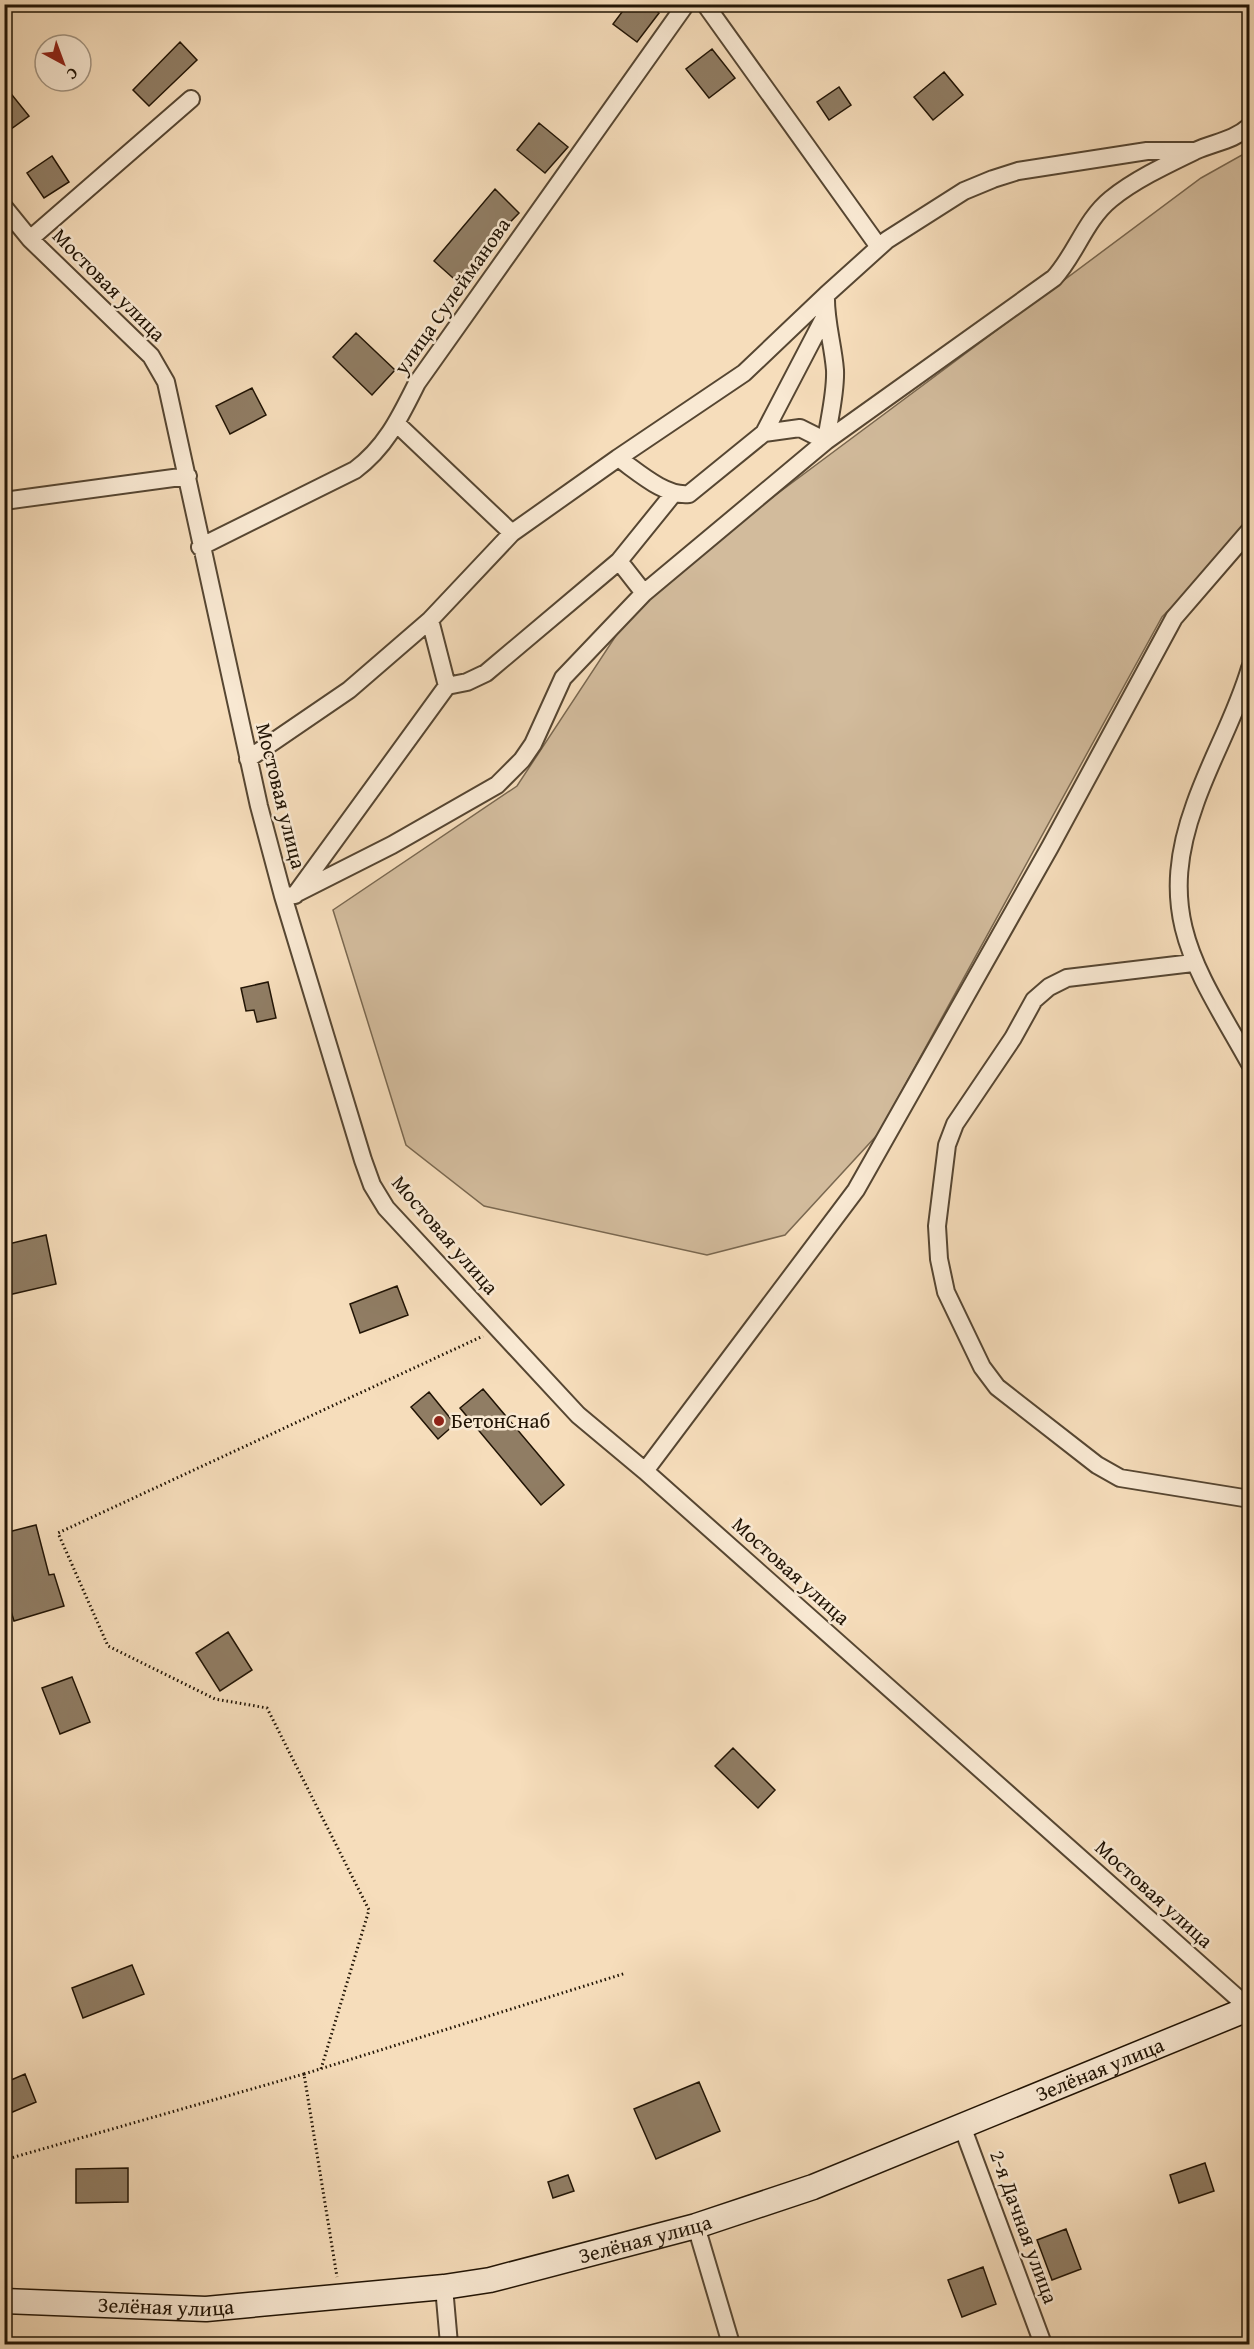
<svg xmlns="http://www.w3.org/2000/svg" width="1254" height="2349" viewBox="0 0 1254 2349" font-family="'Gentium Book Plus',serif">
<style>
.green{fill:#d2bb9c;stroke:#7a6850;stroke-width:1.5}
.building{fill:#907d64;stroke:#211405;stroke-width:1.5}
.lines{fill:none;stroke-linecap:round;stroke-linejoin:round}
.street-casing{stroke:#564632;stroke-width:20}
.secondary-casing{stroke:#211405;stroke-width:27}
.path{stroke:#211405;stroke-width:3;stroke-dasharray:1.5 3;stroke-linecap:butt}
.street{stroke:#f9e9d3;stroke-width:16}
.secondary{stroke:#f9e9d3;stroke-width:24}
.poi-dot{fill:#8f2418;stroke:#f9e9d3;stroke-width:2}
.labels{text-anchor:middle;stroke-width:5;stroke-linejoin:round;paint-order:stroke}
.street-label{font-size:21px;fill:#211405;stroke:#f9e9d3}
.poi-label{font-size:21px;fill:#211405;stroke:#f9e9d3;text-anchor:start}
</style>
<rect width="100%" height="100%" fill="#f6ddbb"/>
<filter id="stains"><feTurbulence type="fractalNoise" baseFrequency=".00333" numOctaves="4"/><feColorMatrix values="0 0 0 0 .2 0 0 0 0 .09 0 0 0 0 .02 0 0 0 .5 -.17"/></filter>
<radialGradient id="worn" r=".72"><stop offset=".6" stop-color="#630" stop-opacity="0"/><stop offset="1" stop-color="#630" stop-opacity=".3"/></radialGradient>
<path class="green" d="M1249,151v378l-87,88 -284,517 -93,101 -78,20 -223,-49 -78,-61 -73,-235 184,-124 127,-193 557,-415z"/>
<path class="building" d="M628,4h20l11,9 -22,29 -24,-18z
M180,42l17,18 -48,46 -16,-16z
M712,49l23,29 -26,20 -23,-29z
M944,72l19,23 -30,25 -19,-23z
M4,85l25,31 -25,18z
M839,87l12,18 -22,15 -12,-18z
M539,123l29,24 -23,26 -28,-23z
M52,156l17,26 -25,16 -17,-25z
M495,189l24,24 -35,36 5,5 -28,31 -27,-24z
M356,333l39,37 -23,25 -39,-38z
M252,388l14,27 -36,19 -14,-28z
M268,982l8,36 -19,4 -3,-12 -8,1 -5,-23z
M46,1235l10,49 -52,12v-51z
M397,1286l11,29 -48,18 -10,-29z
M483,1389l81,96 -23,20 -81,-97z
M429,1392l26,32 -17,15 -27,-32z
M36,1525l13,50 5,-1 10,32 -50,15 -10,-33v-55z
M228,1632l24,38 -32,21 -24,-38z
M72,1677l18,45 -30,12 -18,-46z
M733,1748l42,42 -17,18 -43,-42z
M132,1965l12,29 -61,24 -11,-30z
M25,2074l11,28 -28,12 -4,-9v-22z
M699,2082l21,49 -64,28 -22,-50z
M1205,2163l9,28 -35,12 -9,-28z
M128,2168v34l-52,1v-34z
M568,2175l6,16 -21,7 -5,-16z
M1066,2229l15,40 -29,11 -15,-40z
M983,2267l13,37 -34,13 -14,-37z"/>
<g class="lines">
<g class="street-casing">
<path id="street" d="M705,4l174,243
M4,207l26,32 121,117 15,26 93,424 24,90 80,264 9,25 14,23 192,207 67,56 605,538
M30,239l161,-140
M825,316l-61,117 36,-5 26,13c3,-22 10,-48 9,-71 -2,-26 -10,-50 -9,-75l61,-55 77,-49 29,-12 25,-8 129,-20h46
M396,423l116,110
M764,433l-75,61c-24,3 -52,-23 -71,-36l126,-85 82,-78
M674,493l-55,68 25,32 182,-152 228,-163c22,-24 31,-58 57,-79 23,-19 57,-35 84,-48 20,-9 38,-10 55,-25
M4,501l184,-25
M200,547l155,-77c31,-23 45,-53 62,-87l269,-379
M1250,668c-14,48 -39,90 -55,136 -41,113 2,165 55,260
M447,686l20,-4 19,-9 133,-112
M248,759l101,-69 81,-70
M299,892l93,-47 105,-60 25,-25 11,-16 30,-66 81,-85
M283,896l12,-1 152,-209 -17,-66 82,-87 106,-75
M1193,963l-126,15 -18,9 -15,13 -21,38 -58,86 -8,21 -10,81 2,33 7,33 36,75 15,20 100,78 23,13 130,21
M645,1471l211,-281 194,-343 124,-229 76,-88
M962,2126l81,218
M696,2226l35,118
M444,2287l5,57"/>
</g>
<g class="secondary-casing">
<g id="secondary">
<path id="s1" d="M4,2301l202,8 238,-22 46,-7 206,-54 117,-39 437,-179"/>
</g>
</g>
<path class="path" d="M321,2069l48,-159 -102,-202 -52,-9 -107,-53 -50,-113 425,-197
M304,2074l322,-101
M4,2160l300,-86 33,203"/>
<use href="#street" class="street"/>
<use href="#secondary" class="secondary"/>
</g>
<circle class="poi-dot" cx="439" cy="1421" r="6"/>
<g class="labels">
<g class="street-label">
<text transform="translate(109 285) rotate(45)" y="7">Мостовая улица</text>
<text transform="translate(452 296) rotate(-55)" y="7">улица Сулейманова</text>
<text transform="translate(281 796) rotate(76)" y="7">Мостовая улица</text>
<text transform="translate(445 1235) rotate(49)" y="7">Мостовая улица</text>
<text transform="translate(791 1571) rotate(42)" y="7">Мостовая улица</text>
<text transform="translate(1154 1894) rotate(42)" y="7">Мостовая улица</text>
<text dy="7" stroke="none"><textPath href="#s1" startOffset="1134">Зелёная улица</textPath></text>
<text transform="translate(1024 2227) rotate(70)" y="7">2-я Дачная улица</text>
<text dy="7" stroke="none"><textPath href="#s1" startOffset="648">Зелёная улица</textPath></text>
<text dy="7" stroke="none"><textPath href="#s1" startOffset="162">Зелёная улица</textPath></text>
</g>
<g class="poi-label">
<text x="451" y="1428">БетонСнаб</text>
</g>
</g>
<rect width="1254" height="2349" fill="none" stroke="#f6ddbb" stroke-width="24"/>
<rect x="6" y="6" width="1242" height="2337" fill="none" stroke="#211405" stroke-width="3"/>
<rect x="12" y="12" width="1230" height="2325" fill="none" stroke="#211405" stroke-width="1.5"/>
<g transform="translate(63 63) rotate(139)"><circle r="28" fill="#f9e9d3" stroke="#a39481" stroke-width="1.5"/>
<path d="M0-4.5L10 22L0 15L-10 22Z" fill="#8f2418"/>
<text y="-9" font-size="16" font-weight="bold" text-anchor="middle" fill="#211405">С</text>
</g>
<rect width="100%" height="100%" filter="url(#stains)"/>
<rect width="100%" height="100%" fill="url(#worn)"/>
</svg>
